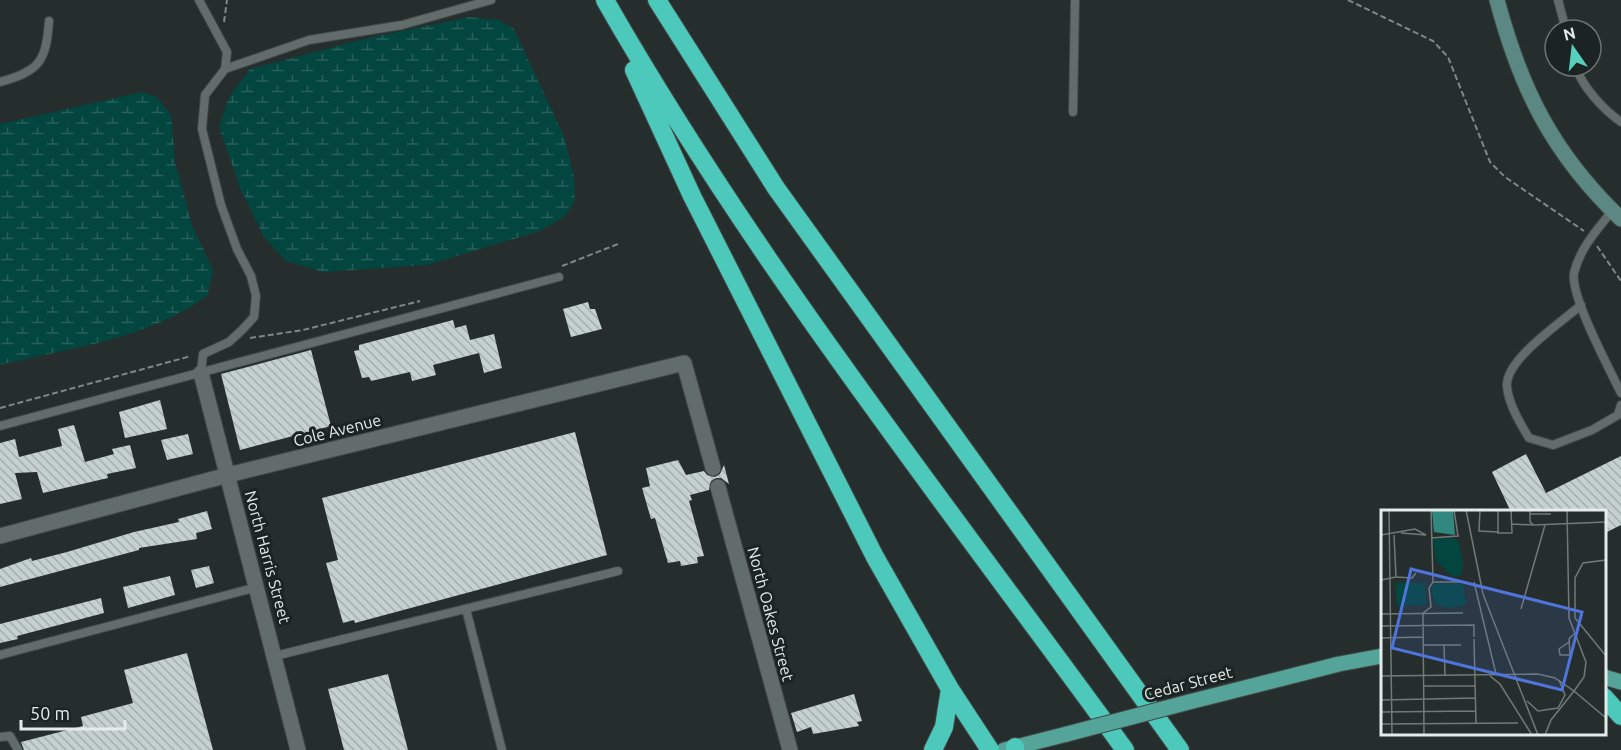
<svg xmlns="http://www.w3.org/2000/svg" width="1621" height="750" viewBox="0 0 1621 750" font-family="Ubuntu,sans-serif">
<style>
.wetland{fill:url(#wetland-marsh)}
.building{fill:url(#building-back-hatch)}
.lines{fill:none;stroke-linecap:round;stroke-linejoin:round}
.service-casing{stroke:#414948;stroke-width:10}
.minor-casing{stroke:#414948;stroke-width:17}
.secondary-casing{stroke:#414948;stroke-width:17}
.primary-casing{stroke:#414948;stroke-width:17}
.motorway-casing{stroke:#414948;stroke-width:20}
.path{stroke:#808786;stroke-width:2;stroke-dasharray:6 3;stroke-linecap:butt}
.service{stroke:#626c6b;stroke-width:8}
.minor{stroke:#626c6b;stroke-width:15}
.secondary{stroke:#5b8883;stroke-width:15}
.primary{stroke:#55a49a;stroke-width:15}
.motorway{stroke:#4cc9ba;stroke-width:18}
.primary-bridge-casing{stroke:#414948;stroke-width:17;stroke-linecap:butt}
.primary-bridge{stroke:#55a49a;stroke-width:15}
.labels{text-anchor:middle;stroke-width:6;stroke-linejoin:round;paint-order:stroke}
.street-label{font-size:16px;fill:#e5ebea;stroke:#1b2423}
.inset-road{fill:none;stroke:#727a78;stroke-width:1.5}
.view{fill:#4f75dc;fill-opacity:0.15;stroke:#4f75dc;stroke-width:3}
.inset-edge{fill:none;stroke:#e5ebea;stroke-width:3}
</style>
<defs>
<pattern id="wetland-marsh" width="20" height="14" patternUnits="userSpaceOnUse" patternTransform="scale(1.5)"><rect width="20" height="14" fill="#03453f"/><path d="M1 5h8M5 5V1M11 12h8M15 12V8" fill="none" stroke="#28605b"/></pattern>
<pattern id="building-back-hatch" width="6" height="6" patternUnits="userSpaceOnUse" patternTransform="scale(1.5)"><rect width="6" height="6" fill="#c5d1cf"/><path d="M-1 5l2 2M0 0l6 6M5-1l2 2" fill="none" stroke="#a5aead"/></pattern>
</defs>
<rect width="100%" height="100%" fill="#252e2c"/>
<path class="wetland" d="M469,17l30,3 15,9 50,107 10,41 1,24 -10,16 -25,14 -113,34 -104,7 -37,-11 -22,-24 -24,-49 -21,-61 10,-30 21,-28 118,-31z
M142,92l15,5 14,18 4,47 17,63 21,45 -5,25c-57,44 -139,53 -208,70v-241z"/>
<path class="building" d="M588,302l2,7h5l7,20 -31,8 -8,-28z
M453,320l2,8 11,-3 4,15 24,-6 8,34 -18,5 -5,-20 -46,12 3,10 -24,6 -2,-9 -39,9 -2,-4 -7,1 -8,-27 5,-1v-5z
M311,350l20,76 -91,24 -19,-76z
M160,400l7,29 -42,9 -6,-26z
M74,425l11,37 29,-8 -2,-5 18,-4 6,23 -29,6 1,4 -65,15 -6,-21 -22,1 7,26 -22,5v-61l15,-4 4,18 43,-11 -4,-17z
M575,432l32,123 -252,68 -1,-3 -11,3 -17,-60 12,-3 -16,-62z
M188,434l5,20 -26,6 -6,-20z
M1526,454l20,39 75,-37v69l-16,8v-21h-94l-19,-40z
M678,460l8,15 18,-4 3,4 8,2 5,-3 4,-9 5,19 -8,-6h-5l-5,3 -2,9 -19,5 2,5 -3,1 15,55 -7,1 1,6 -17,3 -1,-5 -12,2 -13,-45 -4,1 -9,-31 8,-2 -4,-18z
M207,511l5,18 -16,4 1,6 -58,9v2l-139,37v-18l31,-11 1,3 35,-9 67,-20 45,-10 -1,-3z
M209,566l5,17 -18,5 -5,-18z
M170,576l5,19 -47,13 -5,-21z
M101,598l3,15 -87,23 1,3 -18,4v-19z
M187,653l26,97h-189l-3,-8 62,-16 -2,-9 52,-14 -9,-33z
M388,674l20,76h-64l-16,-61z
M854,694l8,27 -5,1 2,4 -46,8 -2,-7 -14,5 -6,-19z"/>
<g class="lines">
<g class="service-casing">
<path id="service" d="M199,0l28,52 -2,17
M1558,0l8,30
M1576,66c5,20 28,44 45,56
M0,82c40,-11 46,-21 49,-61
M1073,112l2,-112
M1612,211c-15,19 -32,37 -38,62 -4,23 36,97 47,120
M1581,305c-19,17 -77,55 -74,82 2,18 13,36 22,51l24,7 39,-15 26,-15 3,-10
M201,373l2,-19 26,-12 13,-12 12,-13 2,-21 -5,-20 -14,-27 -16,-44 -19,-76 3,-34 20,-26 84,-29 93,-15 89,-25
M0,426l559,-149
M466,609l36,141
M0,655l257,-68
M275,656l343,-85
M0,737l10,-1 8,14"/>
</g>
<g class="minor-casing">
<path id="minor" d="M201,373l97,377
M718,487l72,263
M0,536l228,-61 456,-112 29,105"/>
</g>
<g class="secondary-casing">
<path id="secondary" d="M1497,0c24,90 56,154 124,219"/>
</g>
<g class="primary-casing">
<path id="primary" d="M1604,677l17,5
M1189,702l150,-38 43,-8
M1004,750l63,-16"/>
</g>
<g class="motorway-casing">
<path id="motorway" d="M605,0c150,263 342,505 520,750
M657,0l119,188 404,562
M634,70l58,126 183,361 75,132 40,61
M1604,697l17,19
M1015,747v3
M933,750l11,-23 6,-38"/>
</g>
<path class="path" d="M1348,0l85,41 15,16 42,105 15,15 79,54
M224,22l3,-22
M1597,246l24,35
M562,266l56,-22
M250,338l53,-8 117,-29
M0,408l191,-52"/>
<use href="#service" class="service"/>
<use href="#minor" class="minor"/>
<use href="#secondary" class="secondary"/>
<use href="#primary" class="primary"/>
<use href="#motorway" class="motorway"/>
<g class="primary-bridge-casing">
<path id="primary-bridge" d="M1067,734l122,-32"/>
</g>
<use href="#primary-bridge" class="primary-bridge"/>
</g>
<g class="labels">
<g class="street-label">
<text transform="translate(337 430) rotate(-14)" y="6">Cole Avenue</text>
<text transform="translate(268 557) rotate(75)" y="6">North Harris Street</text>
<text transform="translate(771 614) rotate(75)" y="6">North Oakes Street</text>
<text transform="translate(1188 683) rotate(-15)" y="6">Cedar Street</text>
</g>
</g>
<g transform="translate(1381 510)">
<rect width="225" height="225" fill="#252e2c"/>
<path d="M73,28l5,4 4,24 -2,9 -8,2 -17,-16 -3,-22zM19,72l25,1 1,22 -29,1 -2,-22zM55,73l27,1 3,21 -17,3 -14,-4 -4,-16z" fill="#03453f"/>
<path d="M51,0h21l2,25 -21,-3z" fill="#31887e"/>
<path class="inset-road" d="M8,0l3,225M50,0l2,72M85,0l17,84 55,141M99,0l-1,21 19,1M117,0v23h14l-1,-23M149,0v12l4,3 72,-3M149,4h21M131,14l21,1M0,25l34,-6 11,6 -25,-2M50,28l27,-2 -4,-26M225,50l-23,3 -8,15v40l31,38M15,67l16,1 4,-5M0,70l15,-3 -2,-42M93,72l22,92M140,99l24,-84M0,104l82,-1M0,116l93,-1v12M0,128l42,-1M93,129l2,84M188,132l-10,7 1,6h10l-1,-16 6,-6M42,135h38M63,135l1,30M0,166l157,-2 17,4 19,13 10,-14 2,-15 -17,-44 -2,-108M109,166l10,8 32,51M42,176h52M193,181l32,27M0,190l94,-2M146,191l11,10 20,-3 7,-13 -6,-15M0,202l94,-1M0,214l137,-1M43,225l-1,-122 8,-6 -2,-19 4,-6h32M164,225l6,-15 23,-29"/>
<path class="view" d="M30,59l171,43 -20,78 -170,-42z"/>
<rect width="225" height="225" class="inset-edge"/>
</g>
<g transform="translate(1573 48) rotate(346)"><circle r="28" fill="#1b2423" stroke="#6c7473" stroke-width="1.5"/>
<path d="M0-4.5L10 22L0 15L-10 22Z" fill="#58cebf"/>
<text y="-9" font-size="16" font-weight="bold" text-anchor="middle" fill="#e5ebea">N</text>
</g>
<path d="M21 720v9h104v-9" fill="none" stroke="#e5ebea" stroke-width="3"/>
<text x="30" y="720" font-size="18" fill="#e5ebea" stroke="#1b2423" stroke-width="4.5" paint-order="stroke">50 m</text>
</svg>
